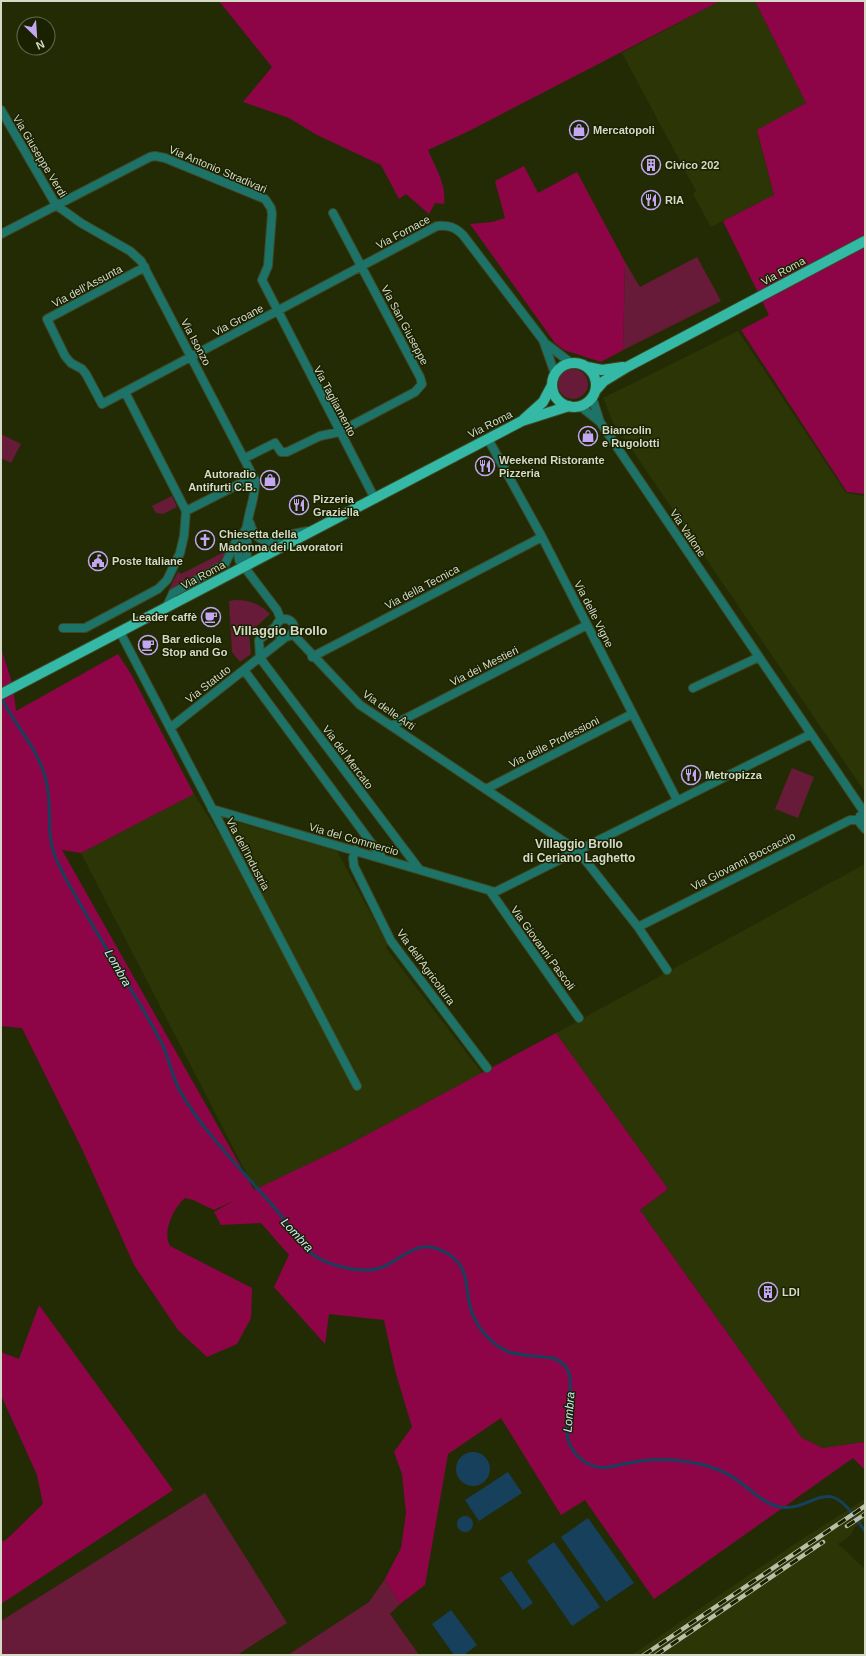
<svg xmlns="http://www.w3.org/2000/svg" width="866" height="1656" viewBox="0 0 866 1656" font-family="Helvetica,sans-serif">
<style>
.built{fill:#2b3505}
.green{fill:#671b38}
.forest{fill:#8e0547}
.water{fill:#16405c}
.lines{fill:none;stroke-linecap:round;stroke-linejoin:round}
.stream{stroke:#16405c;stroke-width:3}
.minor-casing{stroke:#3f4724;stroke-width:10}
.tertiary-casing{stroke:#3f4724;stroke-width:10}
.primary-casing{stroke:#3f4724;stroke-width:12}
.minor{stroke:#1d7367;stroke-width:8}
.tertiary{stroke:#1d7367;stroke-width:8}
.primary{stroke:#33b9a6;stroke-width:10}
.rail-casing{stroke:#b9bfa7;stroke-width:4.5}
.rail{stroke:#192100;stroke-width:3;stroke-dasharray:9;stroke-linecap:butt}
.labels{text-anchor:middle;stroke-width:3;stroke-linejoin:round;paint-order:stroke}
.poi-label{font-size:11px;font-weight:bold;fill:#d4dac5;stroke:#192100;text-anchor:start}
.street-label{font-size:11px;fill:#d4dac5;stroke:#192100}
.neighbourhood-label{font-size:12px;font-weight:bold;fill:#d4dac5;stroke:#192100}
.water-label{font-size:12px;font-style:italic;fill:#cce6fa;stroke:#192100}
.quarter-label{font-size:13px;font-weight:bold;fill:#d4dac5;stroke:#192100}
</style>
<rect width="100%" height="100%" fill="#232b05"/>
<path class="built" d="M720,1h35l51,102 -48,32 16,60 -63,32 -18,-33 3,-3 -74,-138z
M738,331l108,162 19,3v296l-252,-370 -10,-24z
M194,794l25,40 18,-12 100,29 50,93 -1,4 96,125 -136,73 -91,44 -174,-337z
M865,864v578l-42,6 -21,-10 -162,-228 28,-21 -112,-156z
M865,1499v22l-10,6 -4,8 -13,9 27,25v86h-233l161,-110z"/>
<path class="green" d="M697,257l24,44 -98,49 2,-88 15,25z
M558 384a15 15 0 1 1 30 0a15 15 0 1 1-30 0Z
M1,434l20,10 -10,19 -10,-5z
M172,496l5,11 -14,7 -7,-1 -4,-7z
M228,550c-12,22 -38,30 -60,41l10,-19 3,2z
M236,600c14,0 24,4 34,14l-21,19 2,21 -11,8 -8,-10 -3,-51z
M792,768l22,9 -16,41 -23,-9z
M205,1493l82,130 -50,32h-236v-34z
M385,1579l15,25 -10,10 29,41h-131l81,-53z"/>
<path class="forest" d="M219,1h501l-251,130 -41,19c7,18 19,34 16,54l-9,-1 -6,11 -23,-20 -7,5 -18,-34 -64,-30 -28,-17 -46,-16 29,-35z
M755,1h110v493l-18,-2 -106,-162 28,-15 -46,-94 51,-26 -17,-65 49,-27z
M524,166l14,27 39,-21 48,90 -2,88 -22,12 -37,-12 -9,-7 -85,-119 22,-2 13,-4 -10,-37z
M1,648l12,38 3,25 102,-57 13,20 63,120 -113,59 -19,-3 192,340 92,-44 210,-113 112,156 -28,21 162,228 21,10 42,-6v28l-12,-12 -199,141 -69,-99 -24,15 -60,-97 -53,36 -23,131 -25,19 -15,-25 16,-31 5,-35 -4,-39 -8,-22 18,-25 -17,-57 -11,-50 -55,-6 -4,30 -51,-57 15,-32 -28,-32 -40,2 -7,-13 21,-12 -21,10 -21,-10 -8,-2c-11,9 -23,34 -15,48l82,42 -1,30 -14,26 -30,13 -29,-27 -44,-65 -51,-114 -61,-123 -21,-2z
M39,1305l134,185 -172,114v-62l6,-3 36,-35 -6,-29 -36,-80v-43l18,7z"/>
<path class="water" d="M456 1469a17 17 0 1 1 34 0a17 17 0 1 1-34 0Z
M508,1472l14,21 -43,28 -14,-21z
M457 1524a8 8 0 1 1 16 0a8 8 0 1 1-16 0Z
M588,1518l46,65 -28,19 -45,-65z
M554,1542l46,65 -28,19 -45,-65z
M511,1571l22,32 -10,7 -23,-32z
M451,1610l26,35 -13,10h-10l-22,-31z"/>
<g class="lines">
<path class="stream" d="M3,701c14,27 36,49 43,79 7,26 -1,51 9,76 7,18 17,34 27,51 19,33 39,66 59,99 8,14 16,27 23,42 6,15 9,31 17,45 25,42 62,78 94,115 13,15 24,37 40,48 16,10 46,18 65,12 24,-8 36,-32 65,-16 23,13 20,28 24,49 3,21 20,43 40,51 13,4 30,4 43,6 46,13 -16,82 39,107 13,6 25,0 38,-2 14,-3 31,-4 45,-3 22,2 45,7 63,20 13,9 27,24 43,27 22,4 39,-16 55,-9 13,6 21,22 30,33"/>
<g class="minor-casing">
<path id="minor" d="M1,110l55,95 25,18 49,28 11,10 114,219c1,16 -6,30 -8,46 -1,14 2,27 -2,41
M1,234l149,-77 5,-1 10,2 100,41 6,9 1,6 -4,52 -6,14 113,219
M145,267l-98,52 18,37 6,7 11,6 4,5 16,30 335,-178c12,-1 18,1 26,9l80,105 12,34
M545,343l26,20
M592,397l8,25
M580,406l20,16 264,390
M488,439l54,98 135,263
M245,458l30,-15 6,9h6l33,-16 19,-4 76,-40 7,-8 -2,-7 -87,-164
M186,511l61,-31h8
M250,523c3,12 9,17 21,19l12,-6 25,-5
M240,543l-2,9 1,8 38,50 4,10
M166,608l7,-15 52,-29 12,-25 8,-8
M276 628a9 9 0 1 1 18 0a9 9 0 1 1-18 0Z
M63,628h22l73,-39 9,-9 13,-27 4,-17 2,-25 -61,-119
M120,632l237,454
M292,633l68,72 218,146 60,76 29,43
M312,657l230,-120
M260,658l159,211
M260,658l-1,-18 17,-14
M244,670l139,189
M693,688l66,-31
M391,726l196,-101
M170,728l117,-92
M486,789l146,-75
M212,809l283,83 316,-158
M860,816v7l5,6
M355,850l-2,8 1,8 37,75 96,127
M490,891l89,127
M638,927l212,-107h9"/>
</g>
<g class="tertiary-casing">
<path id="tertiary" d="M245,531l2,-5"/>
</g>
<g class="primary-casing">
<path id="primary" d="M552 385a22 22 0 1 1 44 0a22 22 0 1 1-44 0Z
M587,367l15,3 21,-3
M596,390l8,-9 23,-14 238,-126
M524,419l19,-17 9,-17
M1,694l521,-273 47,-15"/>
</g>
<use href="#minor" class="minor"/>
<use href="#tertiary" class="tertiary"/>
<use href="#primary" class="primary"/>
<g class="rail-casing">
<path id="rail" d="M847,1526l18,-12
M644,1655l221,-149
M656,1655l167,-113"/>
</g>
<use href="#rail" class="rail"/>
</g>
<defs>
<g id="shop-ring" transform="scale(1)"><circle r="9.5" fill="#192100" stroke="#c3a7f2" stroke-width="1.5"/><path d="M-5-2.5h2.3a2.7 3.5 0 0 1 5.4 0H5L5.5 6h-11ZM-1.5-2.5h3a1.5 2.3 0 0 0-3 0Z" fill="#c3a7f2"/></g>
<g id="building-ring" transform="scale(1)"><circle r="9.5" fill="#192100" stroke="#c3a7f2" stroke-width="1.5"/><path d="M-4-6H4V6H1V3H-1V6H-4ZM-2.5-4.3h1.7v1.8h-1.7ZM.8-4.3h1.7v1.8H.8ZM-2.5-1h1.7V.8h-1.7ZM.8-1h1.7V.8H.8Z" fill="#c3a7f2"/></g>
<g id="restaurant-ring" transform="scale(1)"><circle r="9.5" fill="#192100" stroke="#c3a7f2" stroke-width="1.5"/><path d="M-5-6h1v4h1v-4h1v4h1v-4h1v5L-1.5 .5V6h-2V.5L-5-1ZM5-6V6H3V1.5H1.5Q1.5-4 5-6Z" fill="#c3a7f2"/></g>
<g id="church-ring" transform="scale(1)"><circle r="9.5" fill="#192100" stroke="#c3a7f2" stroke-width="1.5"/><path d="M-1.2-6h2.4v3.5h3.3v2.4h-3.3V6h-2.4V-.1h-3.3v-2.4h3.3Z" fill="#c3a7f2"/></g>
<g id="civic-ring" transform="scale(1)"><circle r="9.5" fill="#192100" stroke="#c3a7f2" stroke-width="1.5"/><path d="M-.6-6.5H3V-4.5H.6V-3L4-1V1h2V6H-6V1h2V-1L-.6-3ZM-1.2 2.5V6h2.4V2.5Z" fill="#c3a7f2"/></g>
<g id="cafe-ring" transform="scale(1)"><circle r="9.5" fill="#192100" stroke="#c3a7f2" stroke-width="1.5"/><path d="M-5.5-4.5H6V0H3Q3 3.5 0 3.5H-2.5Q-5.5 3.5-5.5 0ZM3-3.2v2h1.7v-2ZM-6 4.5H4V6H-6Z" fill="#c3a7f2"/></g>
</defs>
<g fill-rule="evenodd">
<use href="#shop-ring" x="579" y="130"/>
<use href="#building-ring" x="651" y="165"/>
<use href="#restaurant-ring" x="651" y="200"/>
<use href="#shop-ring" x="588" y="436"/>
<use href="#restaurant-ring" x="485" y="466"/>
<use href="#shop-ring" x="270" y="480"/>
<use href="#restaurant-ring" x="299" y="505"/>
<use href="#church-ring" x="205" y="540"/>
<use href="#civic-ring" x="98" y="561"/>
<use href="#cafe-ring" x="211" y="617"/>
<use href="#cafe-ring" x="148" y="645"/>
<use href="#restaurant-ring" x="691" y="775"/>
<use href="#building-ring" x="768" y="1292"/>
</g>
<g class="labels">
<g class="poi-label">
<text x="593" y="134">Mercatopoli</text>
<text x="665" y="169">Civico 202</text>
<text x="665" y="204">RIA</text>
<text x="602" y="434">Biancolin<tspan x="602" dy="13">e Rugolotti</tspan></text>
<text x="499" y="464">Weekend Ristorante<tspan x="499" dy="13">Pizzeria</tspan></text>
<text x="256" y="478" text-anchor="end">Autoradio<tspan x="256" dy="13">Antifurti C.B.</tspan></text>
<text x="313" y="503">Pizzeria<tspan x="313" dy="13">Graziella</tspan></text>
<text x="219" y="538">Chiesetta della<tspan x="219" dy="13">Madonna dei Lavoratori</tspan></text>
<text x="112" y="565">Poste Italiane</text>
<text x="197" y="621" text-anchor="end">Leader caffè</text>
<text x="162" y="643">Bar edicola<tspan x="162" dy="13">Stop and Go</tspan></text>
<text x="705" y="779">Metropizza</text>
<text x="782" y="1296">LDI</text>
</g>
<g class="street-label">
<text transform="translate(40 156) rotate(59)" y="4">Via Giuseppe Verdi</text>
<text transform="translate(218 169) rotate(23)" y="4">Via Antonio Stradivari</text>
<text transform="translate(403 232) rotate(-28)" y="4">Via Fornace</text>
<text transform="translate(783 271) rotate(-28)" y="4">Via Roma</text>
<text transform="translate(87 286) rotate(-28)" y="4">Via dell'Assunta</text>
<text transform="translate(238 320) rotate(-28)" y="4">Via Groane</text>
<text transform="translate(405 325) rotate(62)" y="4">Via San Giuseppe</text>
<text transform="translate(196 342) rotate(62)" y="4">Via Isonzo</text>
<text transform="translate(335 401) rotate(62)" y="4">Via Tagliamento</text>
<text transform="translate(490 424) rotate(-27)" y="4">Via Roma</text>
<text transform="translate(688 533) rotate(56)" y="4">Via Vallone</text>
<text transform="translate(203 575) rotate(-28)" y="4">Via Roma</text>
<text transform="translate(422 587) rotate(-28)" y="4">Via della Tecnica</text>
<text transform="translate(594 614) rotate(63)" y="4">Via delle Vigne</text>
<text transform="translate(484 666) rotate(-27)" y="4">Via dei Mestieri</text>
<text transform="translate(208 684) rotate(-38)" y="4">Via Statuto</text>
<text transform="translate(389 710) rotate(35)" y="4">Via delle Arti</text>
<text transform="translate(554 742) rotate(-27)" y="4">Via delle Professioni</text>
<text transform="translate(348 757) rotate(53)" y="4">Via del Mercato</text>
<text transform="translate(354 839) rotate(16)" y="4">Via del Commercio</text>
<text transform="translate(248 854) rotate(62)" y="4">Via dell'Industria</text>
<text transform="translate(743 861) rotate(-27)" y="4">Via Giovanni Boccaccio</text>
<text transform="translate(543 948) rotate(54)" y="4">Via Giovanni Pascoli</text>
<text transform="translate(426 967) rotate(54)" y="4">Via dell'Agricoltura</text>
</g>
<g class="neighbourhood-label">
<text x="579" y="848">Villaggio Brollo<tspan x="579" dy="14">di Ceriano Laghetto</tspan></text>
</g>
<g class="water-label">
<text transform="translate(118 968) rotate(60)" y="4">Lombra</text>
<text transform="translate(297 1235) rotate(47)" y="4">Lombra</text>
<text transform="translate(569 1412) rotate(-86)" y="4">Lombra</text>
</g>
<g class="quarter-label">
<text x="280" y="635">Villaggio Brollo</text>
</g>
</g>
<rect width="866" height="1656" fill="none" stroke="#d4dac5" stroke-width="4"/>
<g transform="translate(36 36) rotate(155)"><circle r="19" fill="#192100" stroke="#646b4f"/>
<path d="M0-3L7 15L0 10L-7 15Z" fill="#c3a7f2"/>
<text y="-6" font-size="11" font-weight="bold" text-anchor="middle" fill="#d4dac5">N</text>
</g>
</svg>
